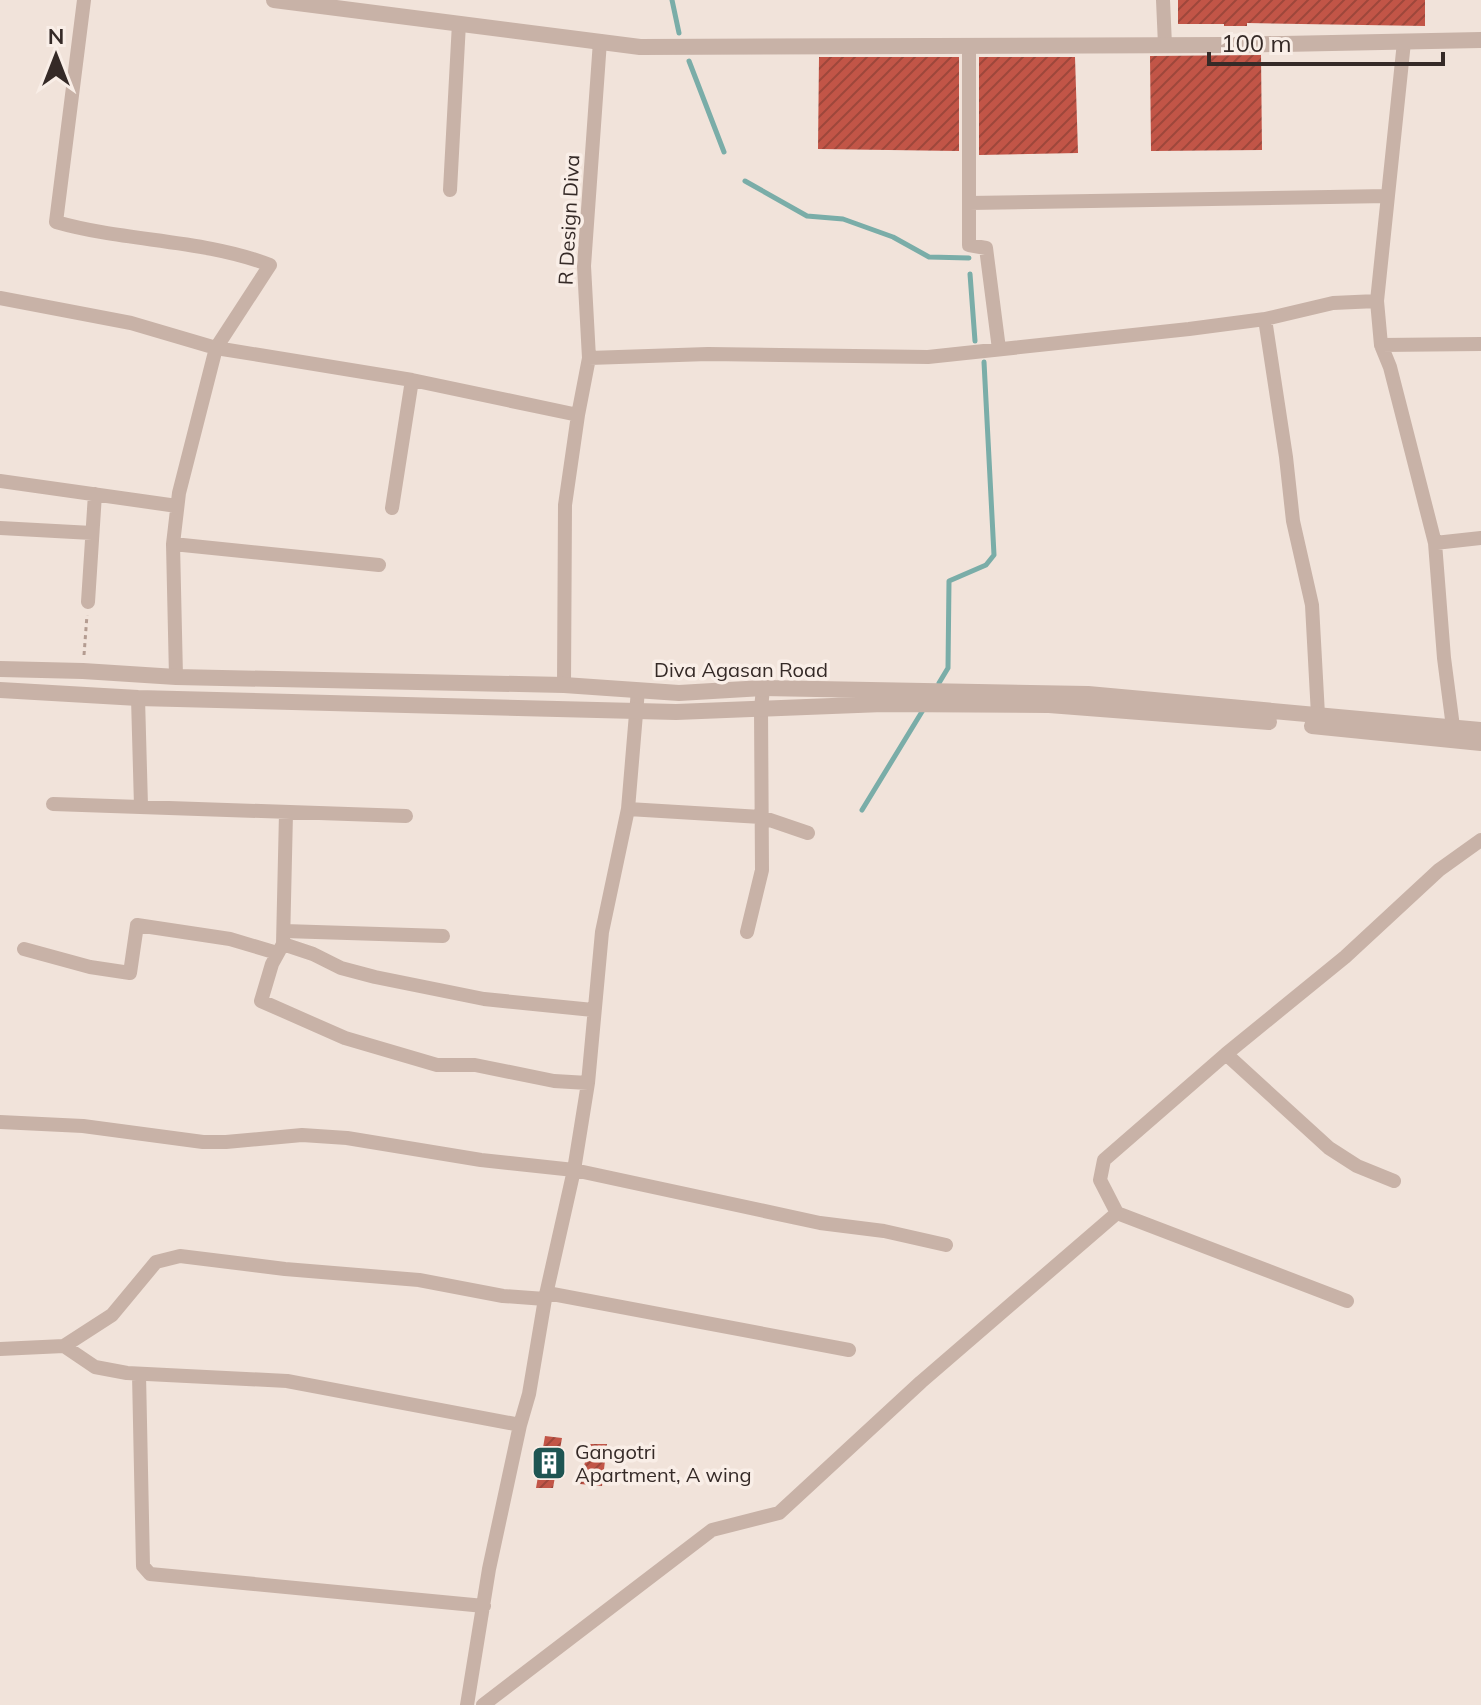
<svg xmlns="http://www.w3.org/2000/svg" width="1481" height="1705" viewBox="0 0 1481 1705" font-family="Mulish,sans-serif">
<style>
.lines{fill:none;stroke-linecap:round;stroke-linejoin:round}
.stream{stroke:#7aada8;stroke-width:5}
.building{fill:url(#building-hatch)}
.path{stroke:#b49c91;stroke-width:3;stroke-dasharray:4 4;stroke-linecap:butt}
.minor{stroke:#c8b2a7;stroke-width:14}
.tertiary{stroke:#c8b2a7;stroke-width:16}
.labels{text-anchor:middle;stroke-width:7;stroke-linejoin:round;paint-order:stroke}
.street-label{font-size:20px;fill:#352a27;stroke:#f9eee7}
.poi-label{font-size:20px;fill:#352a27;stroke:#f9eee7;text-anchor:start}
</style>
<defs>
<pattern id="building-hatch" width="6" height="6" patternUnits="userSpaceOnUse" patternTransform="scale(2)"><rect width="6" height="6" fill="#c25547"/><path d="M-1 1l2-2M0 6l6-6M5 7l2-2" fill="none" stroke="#9e473b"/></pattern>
</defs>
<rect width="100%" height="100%" fill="#f1e3da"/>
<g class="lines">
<path class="stream" d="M672,0l7,33
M689,61l35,91
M745,181l62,35 36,3 50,18 36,20 40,1
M970,274l5,67
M939,683l9,-15 1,-87 37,-16 8,-10 -10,-193
M862,810l61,-100"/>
</g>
<path class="building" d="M1178,0h247v26l-178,-3v3h-23v-2h-46z
M1261,55l1,95 -111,1 -1,-95z
M819,57h140v94l-141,-2z
M979,57h96l3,96 -99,2z
M545,1436l17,2 -9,50h-17z
M589,1444h18l-5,42 -22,-2z"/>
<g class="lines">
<path class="path" d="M84,655l3,-40"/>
<path class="minor" d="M84,0l-28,222c70,20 146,17 214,43l-54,83 -37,145 -6,51 3,133
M1163,0l2,45
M600,41l-16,225 5,92 119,-4 220,3 261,-28 76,-10 68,-16 44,-2
M1404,42l-27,259 4,44 9,22 45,176 9,115 9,69
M969,47v198l17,3 13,101
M450,190l9,-167
M969,203l419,-7
M0,298l131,25 85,25 196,32 166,35
M1265,319l21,138 7,64 19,84 6,110
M1381,345l100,-1
M0,481l177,25
M392,508l20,-128
M0,528l92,5
M1435,543l46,-5
M173,544l206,21
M88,602l7,-108
M564,685l1,-180 13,-90 11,-57
M138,698l3,108
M53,804l353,12
M628,809l133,8 47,16
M286,813l-3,131 -11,20 -11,37 84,37 92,27h38l79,16 34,2
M284,931l159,5
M747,932l15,-62 -1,-161 2,-21
M283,944l30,10 28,14 34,9 109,22 109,11
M24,949l66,18 40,6 7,-48 93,14 47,14
M1226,1054l103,94 28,18 37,15
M0,1122l83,4 120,16h23l76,-7 45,3 134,22 93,10 246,53 64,8 62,14
M1117,1213l230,88
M547,1293l302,57
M64,1346l48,-31 44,-53 24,-6 105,13 134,11 84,16 42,3
M0,1349l64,-3 31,21 32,6 160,8 233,44
M139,1374l4,192 7,8 334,32
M467,1705l22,-136 31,-144 9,-31 16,-95 29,-129 14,-87 14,-151 26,-123 10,-119
M483,1705l229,-175 67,-17 142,-131 196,-169 -17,-33 4,-20 122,-106 119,-97 94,-87 42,-30"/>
<path class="tertiary" d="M274,0l366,47 587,-2 254,-5
M0,669l83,2 93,6 388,8 115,8 84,-5 325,6 393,36
M0,690l138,8 538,14 207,-8 166,1 220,17
M1312,726l169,17"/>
</g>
<defs>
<g id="building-square" transform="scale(1.8)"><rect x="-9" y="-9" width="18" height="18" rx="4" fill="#1e5552" stroke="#f9eee7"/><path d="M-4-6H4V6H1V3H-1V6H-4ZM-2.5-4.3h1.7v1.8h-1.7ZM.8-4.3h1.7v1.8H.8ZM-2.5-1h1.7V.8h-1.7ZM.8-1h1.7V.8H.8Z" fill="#fff"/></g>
</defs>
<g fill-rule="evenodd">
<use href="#building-square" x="549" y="1463"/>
</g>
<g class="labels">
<g class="street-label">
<text transform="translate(569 220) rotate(-87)" y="7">R Design Diva</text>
<text x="741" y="677">Diva Agasan Road</text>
</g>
<g class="poi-label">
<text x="575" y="1459">Gangotri<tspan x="575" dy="23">Apartment, A wing</tspan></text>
</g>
</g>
<g transform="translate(56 56)" stroke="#f9eee7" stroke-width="6" paint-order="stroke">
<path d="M0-6L14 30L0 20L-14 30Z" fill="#352a27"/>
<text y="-12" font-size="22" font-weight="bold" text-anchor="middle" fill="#352a27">N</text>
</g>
<path d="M1209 52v12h234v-12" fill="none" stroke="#352a27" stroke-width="4"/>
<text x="1221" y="52" font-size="24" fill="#352a27" stroke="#f9eee7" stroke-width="6" paint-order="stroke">100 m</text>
</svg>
